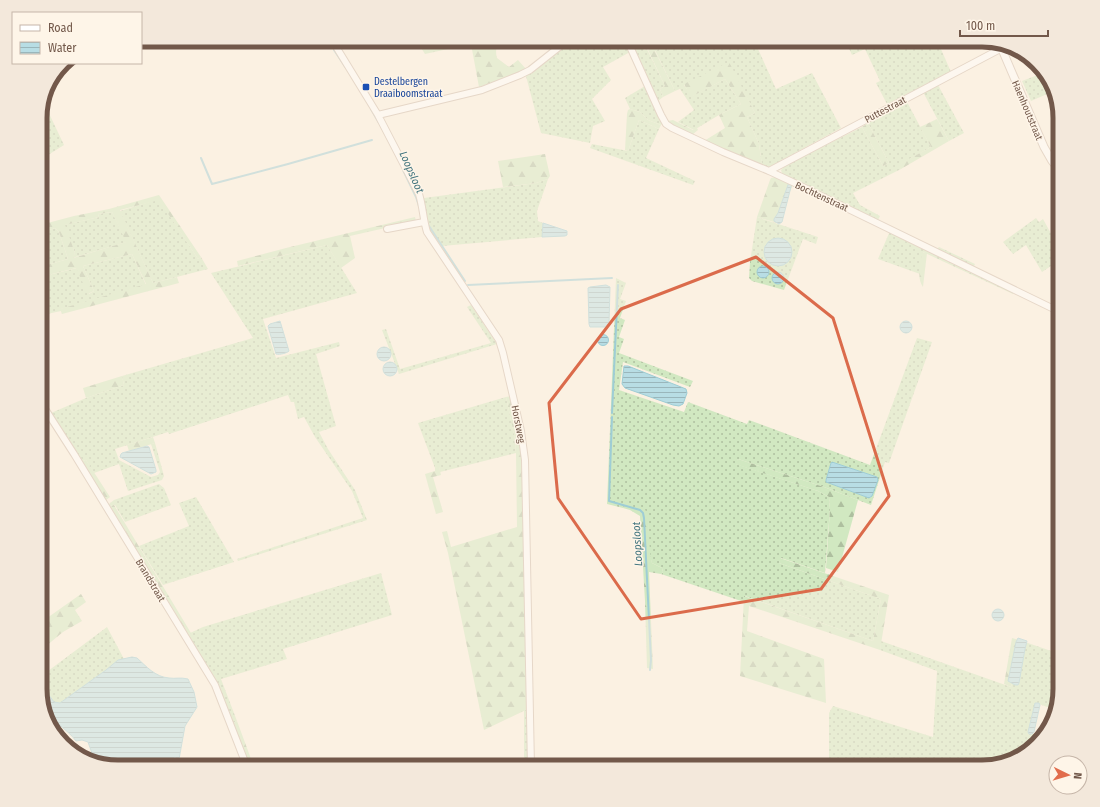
<svg xmlns="http://www.w3.org/2000/svg" width="1100" height="807" viewBox="0 0 1100 807" font-family="'Fira Sans Condensed',sans-serif">
<style>
.grass{fill:url(#grass-dots);fill-rule:evenodd}
.forest{fill:url(#forest-firs);fill-rule:evenodd}
.water{fill:url(#water-rules);stroke:#9ecdd5}
.lines{fill:none;stroke-linecap:round;stroke-linejoin:round}
.stream{stroke:#9ecdd5;stroke-width:2}
.minor-casing{stroke:#ccb9a9;stroke-width:8}
.tertiary-casing{stroke:#ccb9a9;stroke-width:9}
.minor{stroke:#fff;stroke-width:6}
.tertiary{stroke:#fff;stroke-width:7}
.marked{fill:none;stroke:#db6b4b;stroke-width:3;stroke-linejoin:round}
.transit-dot{fill:#1a4fb4;stroke:#fef5e8;stroke-width:1.5}
.labels{text-anchor:middle;stroke-width:3;stroke-linejoin:round;paint-order:stroke}
.transit-label{font-size:10px;fill:#164399;stroke:#fef5e8;text-anchor:start}
.street-label{font-size:10px;fill:#72584a;stroke:#fef5e8}
.water-label{font-size:11px;font-style:italic;fill:#41747e;stroke:#fef5e8}
.rim{fill:none;stroke:#72584a;stroke-width:5}
</style>
<defs>
<pattern id="grass-dots" width="8" height="8" patternUnits="userSpaceOnUse"><rect width="8" height="8" fill="#d1e8c1"/><path d="M2 2h.1M6 6h.1" fill="none" stroke="#aebf9f" stroke-width="1.8" stroke-linecap="round"/></pattern>
<pattern id="forest-firs" width="22" height="20" patternUnits="userSpaceOnUse"><rect width="22" height="20" fill="#d1e8c1"/><path d="M5 1l3.5 6h-7zM16 11l3.5 6h-7z" fill="#aebf9f"/></pattern>
<pattern id="water-rules" width="6" height="5" patternUnits="userSpaceOnUse"><rect width="6" height="5" fill="#b8dde4"/><path d="M0 2.5h6" fill="none" stroke="#9ab6bb"/></pattern>
</defs>
<rect width="100%" height="100%" fill="#fbf1e2"/>
<path class="grass" d="M571,40h54l5,12 -27,15 8,13 -19,19 13,22 -12,5 -3,17 -49,-10 -15,-57z
M630,40h9l5,10 3,-1 18,37 -5,3 3,8 -5,4z
M678,40h76l22,49 36,-16 29,55 -72,39 -7,-2 -3,-21 -12,-27 8,-4 -27,-50 -44,22 8,11 33,-17 16,25 -22,11 -25,15 -16,-8 16,-12 -14,-21 -5,2 -20,-41z
M845,40h41l2,3 7,-3h42l14,32 -64,32 -11,-21 4,-2 -15,-32 -13,6z
M1043,73l9,10 2,8 -23,10 -9,-20z
M938,85l26,48 -15,8 -26,-49z
M645,86l18,37 -2,2 -13,-5 -8,-8 -10,-3 -5,-11z
M907,102l24,45 -32,18 2,4 -48,24 7,12 20,11 -2,4 -94,-45 -2,-2 -1,-3 5,-5 76,-38 21,39 6,-3 -21,-40z
M43,104l1,4 2,-1 18,38 -24,15v-47z
M639,120l20,9 -13,29 49,23 -2,4 -103,-37 2,-4 36,7z
M548,179l-11,32 1,10 5,2 -1,14 -100,9 -12,-15 -2,-5 -4,-28 112,-15z
M159,199l39,60 3,-2 7,12 -55,14 -33,-72z
M112,212l15,30 -55,16 3,-5 -11,-28 35,-8 -1,-3z
M757,217l61,20 -2,7 -13,-5 -19,51 -32,-9 -3,-3 1,-16z
M1036,218l3,4 4,-3 11,20 -3,2 9,14v5l-18,12 -16,-27 -13,9 -10,-12z
M55,228l4,4 9,27 -28,8v-34z
M890,231l123,60v3l-90,-42 -3,22 -42,-15z
M327,245l30,48 -94,26 13,39 63,-16 1,4 -24,8 20,72 -17,6 9,17 27,41 12,30 -129,41 -1,-2 126,-41 -11,-27 -37,-54 -11,-20 -6,2 -4,-17h-3l-3,-7 -119,39 -1,-2 -53,17 4,11 32,17 7,-2 2,-3 -9,-28 4,-1 9,33 -2,4 -34,11 -9,-27 -25,9 -8,-13 -4,1 -31,-48 35,-15 38,-13 -2,-9 131,-38 -42,-65z
M939,247l36,17 -1,2 -2,1 -36,-17z
M132,254l14,31 -85,24v2l-19,4 -2,-5v-33l37,-9 12,26 5,-3 -11,-25z
M616,278l10,5 -6,16 6,2 -6,17 5,2 -6,17 5,2 -5,14 74,28 -3,6 -67,-25 -4,28 65,22 4,-10 59,22 2,-4 121,45 47,-127 15,4 -43,121 -4,-1 -14,43 -47,-18 -86,-28 -2,5 82,27 11,6 1,12 -5,64 -44,-15 -2,5 102,36 -8,42 -128,-45 -1,6 -83,-28 2,-2 -1,-4 -10,-5 -3,-11 -1,-32 -24,-16 -1,4 -16,-4zM832,462l45,15 -6,20 -2,1 -43,-16v-2l5,-17z
M471,305l26,39 -98,30 -17,-44 4,-1 14,40 91,-26 -24,-36z
M506,397l9,42 1,14 -76,19 -1,-5 -4,1 -17,-45z
M159,484l5,4 7,17 -46,17 -10,-17 -5,1 -1,-2 5,-4z
M196,497l38,65 -71,23 -24,-39 50,-20 -10,-23z
M381,573l11,42 -109,34 4,10 -66,20 16,42 -4,2 -17,-42 -28,-47 15,-7z
M107,627l17,32 -6,2 -12,9 -46,33 -6,-1 -14,-19v-6z
M881,641l130,46 11,-46 38,13v35l-7,20 -17,-6 -8,29 15,5 -26,22 -35,8h-153v-54l4,-7 100,31 4,-66 -57,-21z
M528,709l1,58h-5v-57z"/>
<path class="forest" d="M416,40h86c-6,6 -7,10 -5,18l12,9 9,-7 8,9 -16,7 -31,11 -8,-43 -46,10z
M670,40h8l-23,11 20,40 -12,6 -3,-8 5,-3 -17,-36z
M729,62l26,51 -8,4 12,27 3,21 -58,-24 21,-13 -6,-13 22,-11 -16,-25 -34,18 -7,-13z
M630,109l10,3 8,8 13,5 -2,4 -20,-9 -11,31 -3,-1 2,-36 1,-4z
M937,119l12,22 -48,28 -3,-4 33,-18 -11,-20z
M673,120l20,10 4,-2 1,2 -6,5 -21,-9 -3,-5z
M868,123l21,40 -6,3 -21,-39z
M545,154l5,22 -2,3 -12,4 -33,4 -5,-26z
M776,177l17,7 -16,39 -20,-6 13,-37 1,-2z
M159,195l42,62 -3,2 -39,-59 -39,10 33,73 24,-6 2,6 -117,31 -2,-5 86,-25 -14,-30 -49,12 11,25 -6,3 -12,-26 -36,9v-10l28,-8 -9,-27 -4,-4 -15,5v-8l34,-9 35,-7zM112,212l14,30 -53,16 2,-5 -10,-28 34,-8 -1,-3z
M415,217l1,4 -66,15 5,22 -14,10 -14,-23 -89,21 -1,-5 49,-13z
M922,252l5,1 -4,34c-7,-9 -2,-25 -1,-35z
M122,376l2,9 -38,13 -3,-10z
M511,396l9,42 2,15 6,256 -44,21 -36,-177 -6,-21 5,-1 4,16 66,-20 -1,-74 -1,-14 -9,-42z
M153,437l2,6 -26,8 -2,-6z
M738,459l86,28 34,13 -20,72 -12,-4 4,-59 -1,-12 -11,-6 -83,-27z
M86,460l24,37 -4,3 -24,-39z
M439,466l2,9 -8,2 10,35 -7,2 -11,-40 10,-3v-3z
M624,504l23,7c3,17 1,35 5,52l10,5 1,4 -2,2 -12,-2 4,97 -6,-1 -2,-67 -5,-85 -10,-6 -7,-2z
M114,505l77,128 -3,1 -78,-128z
M780,558l109,37 -9,55 -131,-44 -2,25 77,28 2,44 -86,-27 4,-80 129,45 8,-42 -102,-36z
M81,594l5,8 -11,8 7,11 -19,11 -23,19v-28z
M1012,638l10,3 -11,46 -7,-3z
M237,721l17,46h-4l-17,-44z"/>
<path class="water" d="M789,182l3,1 -10,39 -3,2 -5,-3v-2l4,-6z
M543,223l24,8v4l-2,1 -23,1z
M764 252a14 14 0 1 1 28 0a14 14 0 1 1-28 0Z
M757 272a6 6 0 1 1 12 0a6 6 0 1 1-12 0Z
M772 278a6 6 0 1 1 12 0a6 6 0 1 1-12 0Z
M606,285l4,2 -1,37 -3,3h-16l-1,-3 -1,-36 2,-1z
M900 327a6 6 0 1 1 12 0a6 6 0 1 1-12 0Z
M280,321l9,30c-2,2 -9,4 -13,3l-8,-28 2,-2z
M597.5 340a5.5 5.5 0 1 1 11 0a5.5 5.5 0 1 1-11 0Z
M377 354a7 7 0 1 1 14 0a7 7 0 1 1-14 0Z
M383 369a7 7 0 1 1 14 0a7 7 0 1 1-14 0Z
M624,366h4l58,23 1,4 -4,11 -4,2 -6,-1 -48,-17 -3,-4z
M147,446l2,1 7,23v2l-5,2 -31,-17 1,-3 1,-1z
M832,462l45,15 1,3 -6,16 -3,2 -43,-16v-2l5,-17z
M992 615a6 6 0 1 1 12 0a6 6 0 1 1-12 0Z
M1018,638l9,3 -2,8 -6,34 -1,2h-3l-7,-4 8,-39z
M132,657l5,1c9,8 18,19 32,20 7,1 11,-1 19,1l6,13 3,15 -12,19 -7,39 -3,-8 -11,10h-46l-27,-9 2,-2 -5,-14 -6,-2 -6,1c-4,-6 -10,-10 -15,-15h-11l-2,-2 -8,-30v-11l14,19 6,1 46,-33 12,-10z
M1035,703h4l1,2 -6,27 -2,2h-3l-1,-2z"/>
<g class="lines">
<path class="stream" d="M328,40l3,5
M334,50l12,18
M371,109l8,14
M201,158l11,26 76,-20 84,-24
M403,170l13,27 3,9
M429,226l36,55
M468,285l144,-7
M612,413l6,-128
M612,417l-3,84 31,9 3,3 1,5 7,142 -1,10"/>
<g class="minor-casing">
<path id="minor" d="M332,40l46,75 41,79c4,13 4,25 8,38l72,108 4,13 18,78 4,29 6,307
M627,40l34,75 5,9 6,4 51,24 46,19 32,15 259,126
M378,115l104,-25 38,-15 10,-5 38,-30
M769,171l233,-123
M387,229l37,-7
M40,401l34,53 141,231 32,82"/>
</g>
<g class="tertiary-casing">
<path id="tertiary" d="M1001,47l43,100 8,14 8,10"/>
</g>
<use href="#minor" class="minor"/>
<use href="#tertiary" class="tertiary"/>
</g>
<path d="M0 0H1100V807H0ZM756,257l77,61 56,178 -68,93 -180,30 -83,-121 -9,-95 72,-94z" fill="#fbf1e2" fill-opacity=".55" fill-rule="evenodd"/>
<path class="marked" d="M756,257l77,61 56,178 -68,93 -180,30 -83,-121 -9,-95 72,-94z"/>
<rect class="transit-dot" x="362" y="83" width="8" height="8" rx="2"/>
<g class="labels">
<g class="transit-label">
<text x="374" y="85">Destelbergen<tspan x="374" dy="12">Draaiboomstraat</tspan></text>
</g>
<g class="street-label">
<text transform="translate(885 109) rotate(-28)" y="4">Puttestraat</text>
<text transform="translate(1028 110) rotate(67)" y="4">Haenhoutstraat</text>
<text transform="translate(822 196) rotate(25)" y="4">Bochtenstraat</text>
<text transform="translate(519 424) rotate(79)" y="4">Horstweg</text>
<text transform="translate(151 580) rotate(59)" y="4">Brandstraat</text>
</g>
<g class="water-label">
<text transform="translate(412 172) rotate(66)" y="4">Loopsloot</text>
<text transform="translate(637 544) rotate(-93)" y="4">Loopsloot</text>
</g>
</g>
<path d="M0 0H1100V807H0ZM118 47H982A71 71 0 0 1 1053 118V689A71 71 0 0 1 982 760H118A71 71 0 0 1 47 689V118A71 71 0 0 1 118 47Z" fill="#f3e8db" fill-rule="evenodd"/>
<path class="rim" d="M118 47H982A71 71 0 0 1 1053 118V689A71 71 0 0 1 982 760H118A71 71 0 0 1 47 689V118A71 71 0 0 1 118 47Z"/>
<rect x="12" y="12" width="130" height="52" fill="#fef5e8" stroke="#c6b6a9"/>
<rect x="20" y="25" width="20" height="6" fill="#ffffff" stroke="#c6b6a9"/>
<text x="48" y="32" font-size="12" fill="#72584a">Road</text>
<rect x="20" y="42" width="20" height="12" fill="url(#water-rules)" stroke="#c6b6a9"/>
<text x="48" y="52" font-size="12" fill="#72584a">Water</text>
<g transform="translate(1068 775) rotate(95)"><circle r="19" fill="#fef5e8" stroke="#c6b6a9"/>
<path d="M0-3L7 15L0 10L-7 15Z" fill="#e16c4b"/>
<text y="-6" font-size="11" font-weight="bold" text-anchor="middle" fill="#72584a">N</text>
</g>
<path d="M960 30v6h88v-6" fill="none" stroke="#72584a" stroke-width="2"/>
<text x="966" y="30" font-size="12" fill="#72584a" stroke="#fef5e8" stroke-width="3" paint-order="stroke">100 m</text>
</svg>
